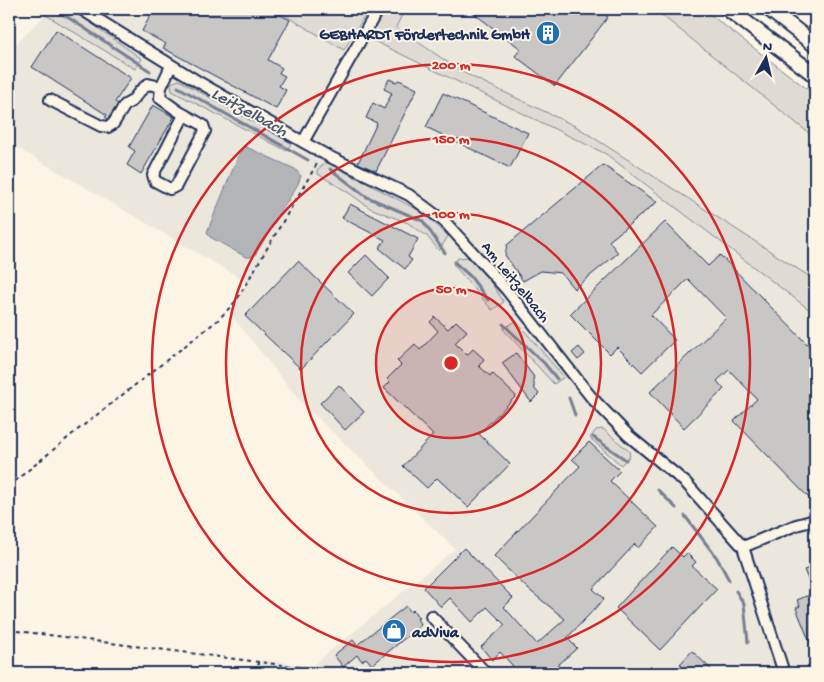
<svg xmlns="http://www.w3.org/2000/svg" width="824" height="682" viewBox="0 0 824 682" font-family="'Gochi Hand',sans-serif">
<style>
.built{fill:#ece7dc}
.green{fill:#dfdbd4;stroke:#7d8599}
.water{fill:#b2b4b8;stroke:#767f94}
.lines{fill:none;stroke-linecap:round;stroke-linejoin:round}
.stream{stroke:#767f94;stroke-width:3}
.building{fill:#c8c7c6;stroke:#1b2f5e}
.minor-casing{stroke:#1b2f5e;stroke-width:14}
.highway-casing{stroke:#1b2f5e;stroke-width:18}
.path{stroke:#1b2f5e;stroke-width:2;stroke-dasharray:4 4;stroke-linecap:butt}
.minor{stroke:#fcf5e5;stroke-width:10}
.highway{stroke:#fcf5e5;stroke-width:14}
.ring{fill:none;stroke:#d62828;stroke-width:2.5}
.labels{text-anchor:middle;stroke-width:4;stroke-linejoin:round;paint-order:stroke}
.poi-label{font-size:16px;font-weight:bold;fill:#1b2f5e;stroke:#fcf5e5;text-anchor:end}
.street-label{font-size:16px;fill:#1b2f5e;stroke:#fcf5e5}
.water-label{font-size:18px;font-style:italic;fill:#485779;stroke:#fcf5e5}
.centre{fill:#d62828;stroke:#fcf5e5;stroke-width:2.5}
.ring-label{font-size:15px;text-anchor:middle;font-weight:bold;fill:#d62828;stroke:#fcf5e5;stroke-width:4;stroke-linejoin:round;paint-order:stroke}
</style>
<rect width="100%" height="100%" fill="#fcf5e5"/>
<filter id="ink" filterUnits="userSpaceOnUse"><feTurbulence type="fractalNoise" baseFrequency=".02" numOctaves="2"/><feDisplacementMap in="SourceGraphic" scale="10" xChannelSelector="R" yChannelSelector="G"/><feConvolveMatrix kernelMatrix="1 2 1 2 8 2 1 2 1" color-interpolation-filters="sRGB"/></filter>
<g filter="url(#ink)">
<path class="built" d="M51,9h222l71,41h11l5,3 8,-15 238,116 209,160v359h-555l1,-13 51,6 143,-117 -154,-147 -71,-88 17,-32 -238,-139v-92z
M405,9h249l161,129v142l-238,-153 -115,-55 -66,-46z"/>
<path class="green" d="M36,9h35l71,50 -7,10z
M274,9h95l-25,41z
M383,9h22l-9,18 66,45 115,55 238,153v34l-209,-160 -238,-116z
M654,9h49l112,86v43z
M179,80l112,63 -4,8 -115,-60 -1,-8z
M326,162l98,51 24,23 -9,15 -12,-15 -19,-13 -38,-15 -21,-15 -31,-19 -1,-4z
M467,257l16,14 21,31 -12,8 -39,-46 5,-6z
M516,321l48,56 -10,7 -51,-55z
M603,429l26,22 1,5 -9,9 -31,-27 6,-8z"/>
<path class="water" d="M244,146l51,23 6,7 -3,8 -43,71 -3,2h-6l-36,-20 -3,-5 32,-78z"/>
<g class="lines">
<path class="stream" d="M55,9l95,62
M178,87l130,73
M330,169l37,28 56,24 22,32
M454,262l16,14 18,24
M503,324l41,39 13,16
M569,398l6,17
M593,437l33,23
M658,490l18,18
M685,516l32,42 12,22
M736,591l8,13 4,38
M759,671l1,2"/>
</g>
<path class="building" d="M154,9h115l21,11 -22,40 14,8 -3,5 6,3 -6,10 7,4 -10,19 -113,-61 3,-4 -24,-13z
M468,9h129l11,8 -53,69 -40,-30 6,-7z
M56,30l75,48 -16,24 3,2 -10,15 -3,-2 2,-2 -75,-48z
M389,79l7,3 3,-2 18,9 -41,82 -18,-8 19,-40 -11,-5 7,-15 11,6 8,-16 -8,-4z
M443,93l85,40 -18,35 -84,-41z
M153,105l21,12 -33,57 -14,-9 8,-14 -6,-4z
M603,165l54,37 -48,39 9,12 -44,36 -13,-16 -20,-2 -18,10 -18,-26 2,-10z
M350,204l68,35 -10,18 4,3 -7,9 -26,-21 6,-8 -43,-22z
M665,222l43,44 12,-11 90,92 5,-5v150l-6,6 -75,-77 23,-22 -28,-29 -12,11 7,8 -40,39 -34,-36 76,-74 -38,-39 -37,36 24,25 -33,32 -25,-25 -7,7 -40,-40z
M366,255l23,23 -17,18 -24,-23z
M298,261l56,53 -53,55 -56,-53z
M435,317l13,12 8,-8 11,10 -12,12 12,12 6,-6 11,10 -5,7 11,10 2,-3 24,23 -37,38 31,30 -42,43 -31,-29 -10,10 -24,-22 30,-31 -49,-47 6,-6 -3,-3 14,-14 -4,-4 18,-17 5,6 18,-19 -8,-9z
M579,347l6,7 -7,6 -6,-7z
M516,353l18,24 -1,1 1,4v6l5,6 -8,8 -29,-39z
M339,385l25,27 -19,18 -25,-27z
M589,442l31,29 -10,10 48,46 -20,21 -3,-4 -42,45 11,10 -37,39 10,10 -28,25h-44l8,-7 -13,-14 -8,8 -11,-13 24,-22 -18,-18 -15,15 -22,-24 -9,9 -17,-19 40,-40 49,50 -9,9 33,37 28,-25 -37,-30 -34,-33 86,-90 -8,-7z
M672,547l11,10 4,-4 9,9 -4,4 25,23 -57,61 -44,-42z
M815,566v89l-19,-47 4,-2 -3,-6 17,-7 -10,-23z
M406,606l5,6 2,-2 6,8 -2,1 4,6 -49,40 -6,-7 -4,3 -5,-6 -14,12 -9,-12 19,-15 4,5z
M692,651l23,22h-39l6,-7 -2,-2z"/>
<g class="lines">
<g class="minor-casing">
<path id="minor" d="M81,9l116,72 106,61 25,14 81,39 36,27 61,67 85,108 38,39 57,47 57,64 41,126
M171,66l-10,21 -1,11 18,13 25,14 2,6 -29,55 -6,3 -15,-8 -2,-6 31,-60
M50,100l51,26 7,1 5,-3 12,-19 7,-4 8,-10 8,-7 13,3
M303,142l75,-133
M743,547l53,-22 19,-5
M431,616l55,57"/>
</g>
<g class="highway-casing">
<path id="highway" d="M728,9l87,66
M769,9l46,36"/>
</g>
<path class="path" d="M9,486l66,-54 143,-112 18,-19 82,-139
M9,630l305,39
M258,673v-11"/>
<use href="#minor" class="minor"/>
<use href="#highway" class="highway"/>
</g>
</g>
<circle cx="451" cy="363" r="75" fill="#d62828" fill-opacity=".12"/>
<g class="ring">
<circle cx="451" cy="363" r="75"/>
<circle cx="451" cy="363" r="150"/>
<circle cx="451" cy="363" r="225"/>
<circle cx="451" cy="363" r="299"/>
</g>
<defs>
<g id="building-disc" transform="scale(1.25)"><circle r="9.5" fill="#1f6fb2" stroke="#fcf5e5"/><path d="M-4-6H4V6H1V3H-1V6H-4ZM-2.5-4.3h1.7v1.8h-1.7ZM.8-4.3h1.7v1.8H.8ZM-2.5-1h1.7V.8h-1.7ZM.8-1h1.7V.8H.8Z" fill="#fff"/></g>
<g id="shop-disc" transform="scale(1.25)"><circle r="9.5" fill="#1f6fb2" stroke="#fcf5e5"/><path d="M-5-2.5h2.3a2.7 3.5 0 0 1 5.4 0H5L5.5 6h-11ZM-1.5-2.5h3a1.5 2.3 0 0 0-3 0Z" fill="#fff"/></g>
</defs>
<g fill-rule="evenodd">
<use href="#building-disc" x="548" y="33"/>
<use href="#shop-disc" x="394" y="631"/>
</g>
<g class="labels">
<g class="poi-label">
<text x="530" y="39">GEBHARDT Fördertechnik GmbH</text>
<text x="412" y="637" text-anchor="start">adViva</text>
</g>
<g class="street-label">
<text transform="translate(517 281) rotate(51)" y="6">Am Leitzelbach</text>
</g>
<g class="water-label">
<text transform="translate(250 111) rotate(29)" y="6">Leitzelbach</text>
</g>
</g>
<circle cx="451" cy="363" r="8" class="centre"/>
<g class="ring-label">
<text x="451" y="69">200 m</text>
<text x="451" y="143">150 m</text>
<text x="451" y="218">100 m</text>
<text x="451" y="293">50 m</text>
</g>
<rect width="824" height="682" fill="none" stroke="#fcf5e5" stroke-width="30"/>
<rect x="15" y="15" width="794" height="652" fill="none" stroke="#1b2f5e" stroke-width="2" filter="url(#ink)"/>
<g transform="translate(766 58) rotate(8)" stroke="#fcf5e5" stroke-width="4" paint-order="stroke">
<path d="M0-4L9 19L0 12L-9 19Z" fill="#1b2f5e"/>
<text y="-8" font-size="14" font-weight="bold" text-anchor="middle" fill="#1b2f5e">N</text>
</g>
</svg>
